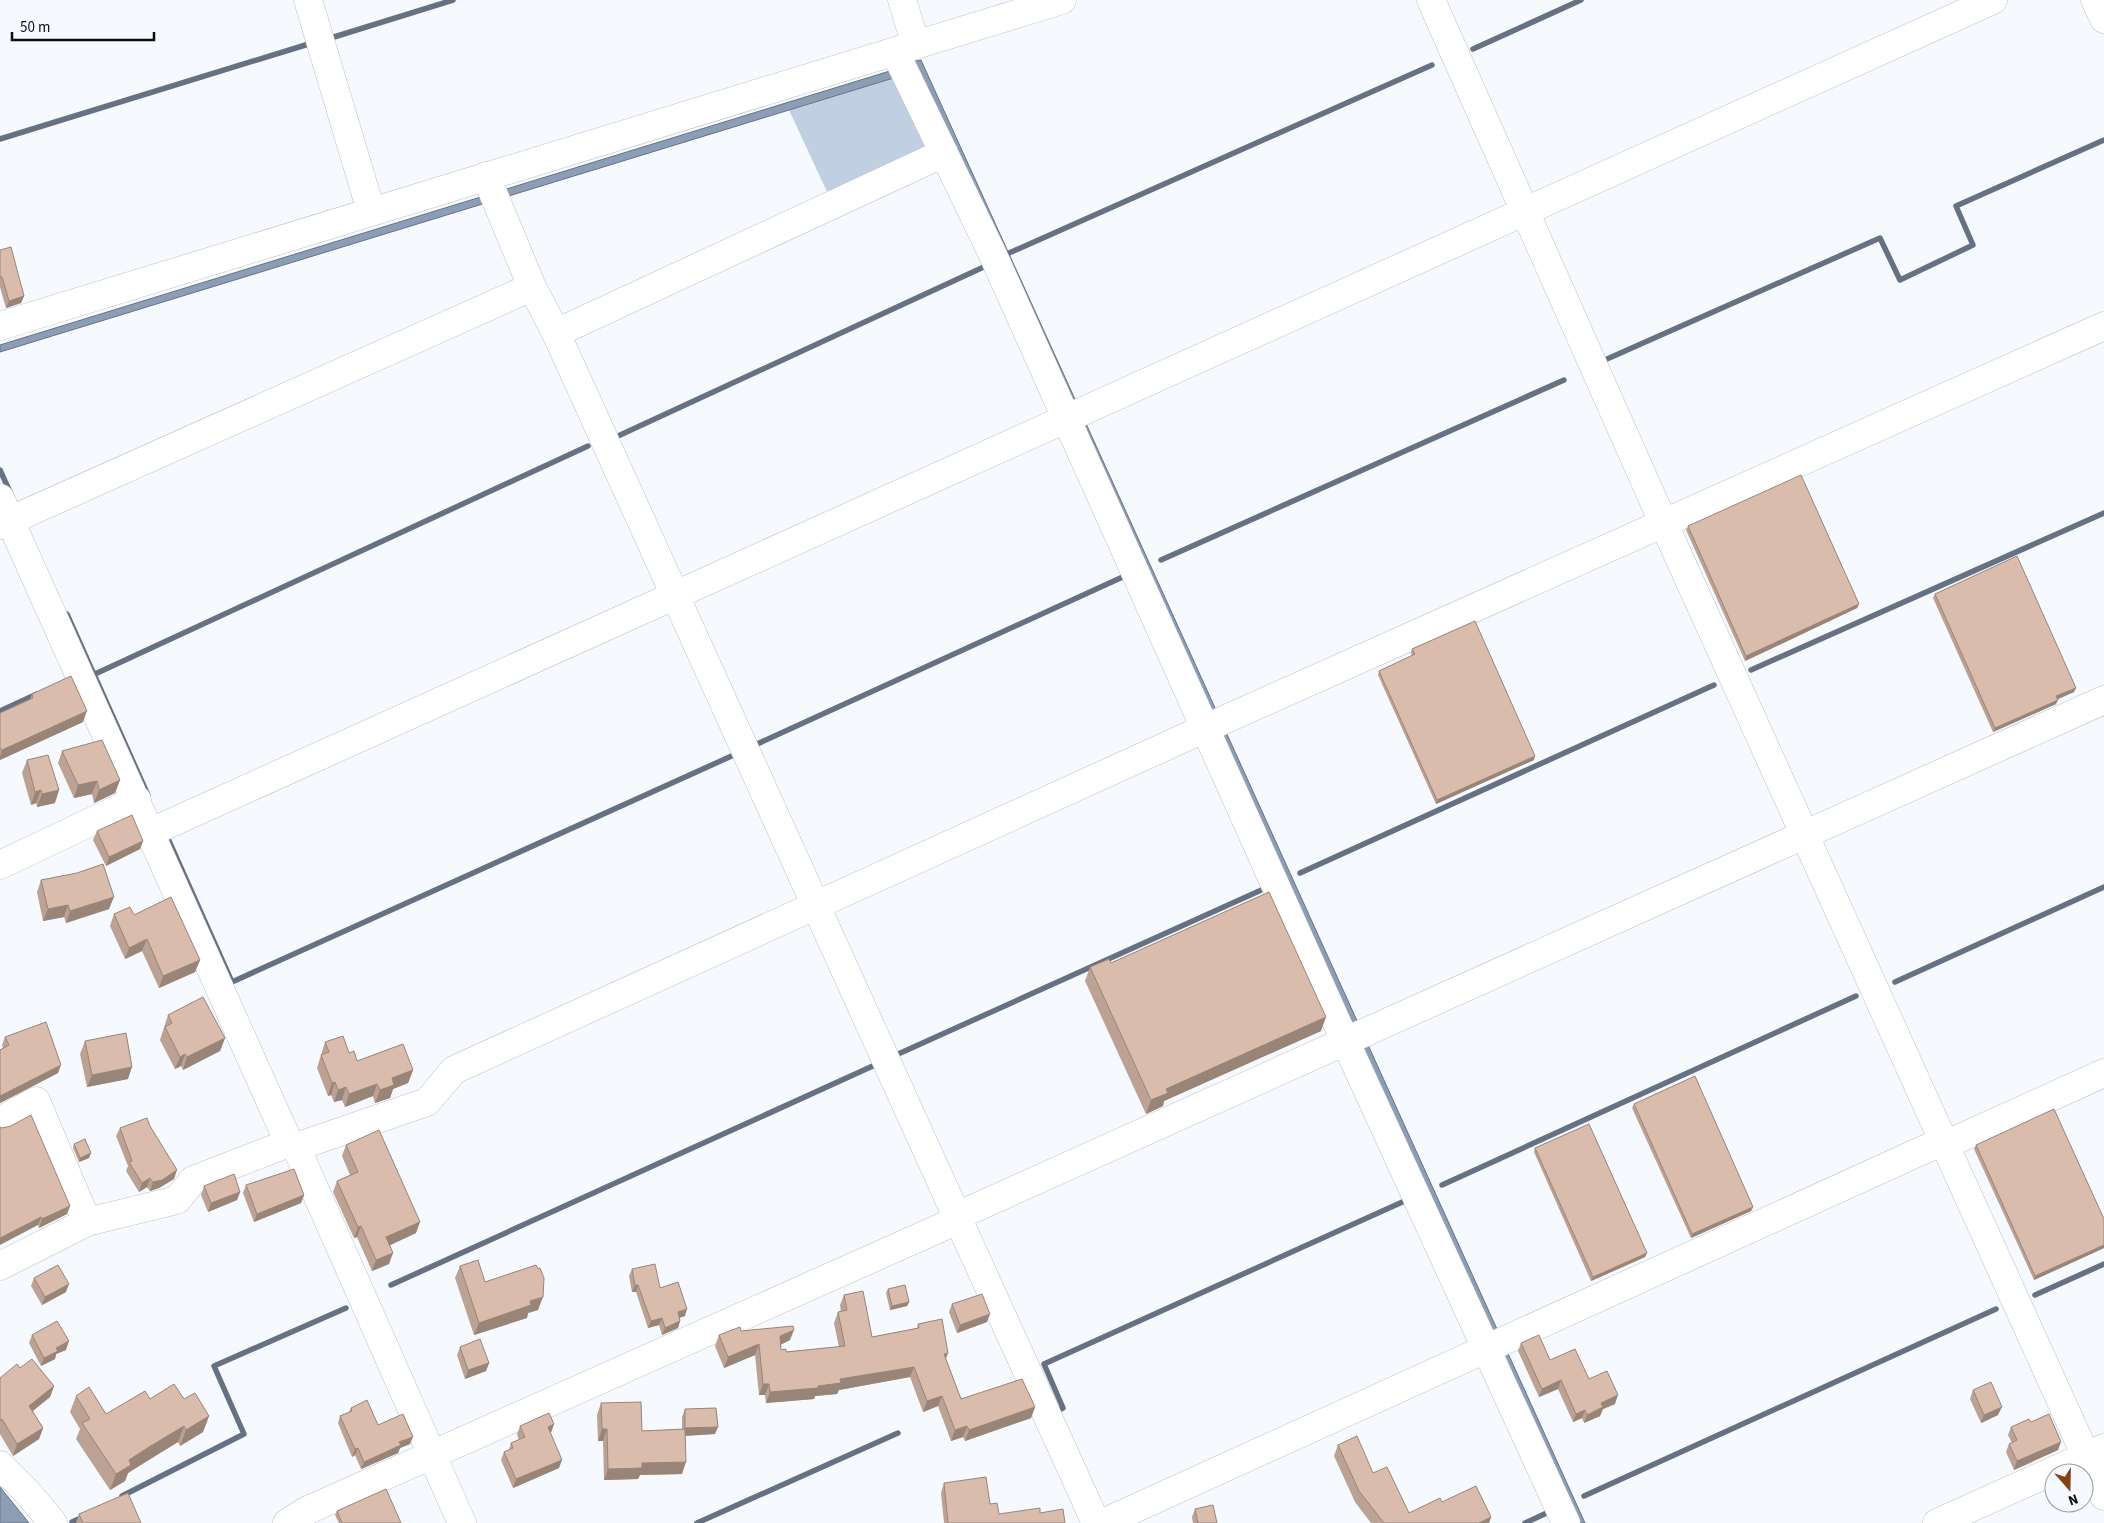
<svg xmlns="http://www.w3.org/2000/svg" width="2104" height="1523" viewBox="0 0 2104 1523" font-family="'Source Sans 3',sans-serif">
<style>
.green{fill:#c1cfe2}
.water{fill:#8c9eb6;stroke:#667284}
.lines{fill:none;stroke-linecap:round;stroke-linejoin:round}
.stream{stroke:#667284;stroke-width:5.5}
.minor-casing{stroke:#bcc0c4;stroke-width:29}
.minor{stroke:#fff;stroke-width:28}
.wall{fill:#bba294}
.shaded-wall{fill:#998478}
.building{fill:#dabcac;stroke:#998478}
</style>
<rect width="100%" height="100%" fill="#f6f9fe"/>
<path class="green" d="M900,76l35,72 -106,48 -40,-86z"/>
<path class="water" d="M921,60l664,1463h-12l-661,-1461z
M893,70l7,6 -900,276v-7z
M0,1487l29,36h-29z"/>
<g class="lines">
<path class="stream" d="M334,37l119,-37
M1473,49l108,-49
M0,139l312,-96v-1
M1009,253l423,-188
M1607,359l273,-121 20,42 73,-35 -17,-39 148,-66
M618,436l370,-171
M0,470l10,22
M1161,560l403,-180
M67,614l81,181
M1751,670l353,-157
M95,674l493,-228
M0,711l37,-17
M755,745l372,-170
M166,834l66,148 504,-228
M1300,873l414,-188
M1895,982l209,-95
M896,1055l372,-168
M1442,1185l414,-189
M391,1285l484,-220
M2035,1295l69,-31
M1061,1409l2,-1 -19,-44 365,-165
M122,1496l122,-62 -30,-68 132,-58
M1584,1496l412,-187
M72,1522l11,-5
M697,1523l201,-90
M1525,1523l26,-12"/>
<g class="minor-casing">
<path id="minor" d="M308,0l63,211
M902,0l14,45
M1431,0l232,522 441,974
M2095,0l9,19
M895,52l98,203 353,788 220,480
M486,176l46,111 24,46 540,1190
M0,326l1062,-326
M556,333l388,-180
M0,498l289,645 7,4 166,376
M0,525l532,-238
M151,832l1842,-832
M0,865l137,-65
M0,1121l36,-20 51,121
M1945,1145l159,-72
M296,1147l131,-45 27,-32 752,-342 898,-402
M957,1216l1147,-516
M0,1266l87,-44 90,-22 16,-20 96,-37
M0,1465l28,28 25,30
M287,1523l19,-12 652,-291
M1103,1523l840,-382
M1937,1523l167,-75"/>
</g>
<use href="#minor" class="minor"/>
</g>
<path class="wall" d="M0,250l24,46 -3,7 -15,5 -6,-21z
M1688,526l171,78 -2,4 -112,53 -59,-131z
M1935,594l139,98 -17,7 -1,5 -63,28 -60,-134z
M1412,649l122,111 -98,44 -58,-129 1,-4 33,-15 -1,-3z
M32,694l51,28 -83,38v-47l30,-14z
M62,751l58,29 -5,13 -21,10 -2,-9 -18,4 -16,-35z
M27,760l28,43 -18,4 -1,-4 -5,2 -9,-32z
M97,831l46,10 -3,8 -34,17 -13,-26z
M41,880l68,29 -43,14 -2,-6 -21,4 -6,-29z
M114,914l86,46 -5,12 -36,16 -17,-37 -17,8 -15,-33z
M1111,963l210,68 -157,70 -1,5 -17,8 -61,-133 5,-14z
M168,1015l57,23 -5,13 -37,19 -2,-4 -6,3 -15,-29z
M5,1037l53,36 -58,30v-53l3,-2 -1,-3z
M85,1041l43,38 -41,8 -7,-33z
M325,1042l32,19 56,9 -5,13 -15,6 -3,9 -15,5 -2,-7 -28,11 -3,-7 -8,2 -3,-7 -3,1 -11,-28z
M1634,1104l119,103 -2,4 -60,27 -59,-130z
M150,1126l24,53 -15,9 -9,3 -3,-4 -8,5 -13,-21 2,-5 -12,-30 4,-8z
M0,1127l70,79 -3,8 -28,14z
M74,1144l17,9 -2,5 -10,4 -6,-14z
M346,1145l70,88 -26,12 -1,19 -17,7 -15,-34 -3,1 -21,-46 4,-11 13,-6 -8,-19z
M1976,1145l128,74v29l-70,32 -60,-131z
M1535,1148l112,105 -2,4 -54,24 -57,-129z
M246,1185l58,10 -3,8 -47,19 -11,-29z
M204,1186l36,6 -3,8 -29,12 -7,-17z
M460,1266l25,16 53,28 -10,3 -1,5 -53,17 -19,-57z
M632,1269l28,19 25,28 -6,2 1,3 -2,7 -16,7 -3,-10 -11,3 -12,-36h-4l-3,-16z
M34,1278l32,14 -24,13 -11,-19z
M888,1289l21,13 -2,4 -17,4 -4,-17z
M844,1295l28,42 45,-9 1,-4 28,35 15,40 74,8 -4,11 -66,23 -2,-4 -12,4 -13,-35 -15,6 -13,-35 -71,13 -2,4 -22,2 -1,3 -48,4 -1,-8h-6l-4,-40 -31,13 -9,-22 4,-11 22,-4 49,9 -10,5 1,5 5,2 53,-5 -5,-24 4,-11h3l-1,-7z
M952,1304l35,18 -30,11 -8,-21z
M32,1335l34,15 -10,4 -1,5 -14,7 -12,-23z
M1521,1343l29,17 39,19 26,25 -12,5 -3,7 -16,7 -2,-5 -9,4 -15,-33 -19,8 -21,-46z
M460,1347l29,16 -3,8 -21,8 -8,-24z
M20,1368l34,18 -4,11 -17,14 10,17 -4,11 -26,17 -13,-22v-56z
M1973,1390l25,25 -17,8 -11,-24z
M76,1396l30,18 44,-15h34l25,17 -6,16 -23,14 -2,-4 -35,21 -15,10 -3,8 -15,9 -34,-51 4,-10 -10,-17z
M601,1403l41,28 40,-2v-12l3,-8 30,25 -30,2 -3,38 -42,1 -2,4 -34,1 -1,-39h-5l-1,-26z
M351,1408l27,17 32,19 -10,4 -2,5 -37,16 -6,-14 -3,2 -14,-34 2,-7 9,-4z
M554,1424l-4,9 9,35 -46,20 -12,-28 3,-8 5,-2 2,-7 8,-3 -2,-6 3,-8z
M2011,1427l47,23 -44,20 -8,-18 3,-8 3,-1 -4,-8z
M1338,1445l35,28 36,40 33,-11 49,15 -2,6h-118l-16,-21 -21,-46z
M944,1483l46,21 9,10 41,-1 25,10h-121l-3,-30z
M1195,1509l22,14h-24l-1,-6z
M337,1511l64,12h-62l-4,-8z
M79,1514l62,9h-65z"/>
<path class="shaded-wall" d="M24,296l-3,7 -15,5 3,-7z
M1859,604l-2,4 -112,53 1,-5z
M2076,688l-2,4 -20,9 2,-5z
M2058,700l-2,4 -63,28 2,-4z
M87,711l-4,11 -83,38v-4l2,-6z
M1535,756l-1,4 -98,44 1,-4z
M120,780l-5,13 -21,10 5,-13z
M97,781l-5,13 -18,4 4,-13z
M41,790l-5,13 -5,2 4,-13z
M59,790l-4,13 -18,4 5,-13z
M143,841l-3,8 -34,17 3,-9z
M114,897l-5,12 -43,14 4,-12z
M68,905l-4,12 -21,4 5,-12z
M147,939l-5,12 -17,8 4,-11z
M200,960l-5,12 -36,16 4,-12z
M1326,1017l-5,14 -157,70 -1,5 -17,8 5,-14 15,-11z
M225,1038l-5,13 -37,19 4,-13z
M185,1054l-4,12 -6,3 5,-12z
M61,1065l-3,8 -58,30v-7z
M132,1067l-4,12 -41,8 5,-12z
M413,1070l-5,13 -15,6 -3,9 -15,5 5,-13 12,-12z
M335,1082l-4,13 -3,1 4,-13z
M377,1084l-4,12 -28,11 4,-13z
M346,1087l-4,13 -8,2 4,-12z
M91,1153l-2,5 -10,4 1,-4z
M177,1170l-3,9 -15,9 -9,3 3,-9z
M150,1178l-3,9 -8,5 3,-9z
M240,1192l-3,8 -29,12 3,-9z
M304,1195l-3,8 -47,19 3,-8z
M70,1206l-3,8 -28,14 3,-9z
M1753,1207l-2,4 -60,27 1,-4z
M41,1217l-3,8 -38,20v-7z
M420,1222l-4,11 -34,16 4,-12z
M361,1226l-4,11 -3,1 4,-11z
M2104,1245v3l-70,32 1,-4z
M393,1253l-4,11 -17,7 4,-11z
M1647,1253l-2,4 -54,24 2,-4z
M69,1284l-3,8 -24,13 3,-8z
M635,1285h3l-2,7h-4z
M543,1297l-5,13 -10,3 -1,5 -53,17 5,-12 51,-22z
M909,1302l-2,4 -17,4 2,-4z
M687,1309l-2,7 -10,3 3,-7z
M990,1314l-3,8 -30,11 3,-8z
M662,1318l-3,7 -11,3 3,-7z
M680,1321l-2,7 -16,7 3,-7z
M794,1330l-4,10 -14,7 4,-11z
M69,1341l-3,9 -10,4 -1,5 -14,7 3,-8 12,-10z
M759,1344l-4,11 -31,13 4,-11z
M948,1353l-4,11v-10z
M489,1363l-3,8 -21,8 3,-9z
M914,1367l-4,10 -71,13 -2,4 -22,2 -1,3 -48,4 4,-11 48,-6 22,-7z
M1561,1380l-3,9 -19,8 3,-8z
M763,1384h6l-4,11h-6z
M54,1386l-4,11 -25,20 4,-11z
M1618,1395l-3,9 -12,5 -3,7 -16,7 3,-8 14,-12z
M942,1396l-4,10 -15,6 4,-11z
M1035,1407l-4,11 -66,23 4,-11z
M2002,1407l-4,8 -17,8 3,-8z
M1585,1410l-3,8 -9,4 3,-8z
M209,1416l-6,16 -23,14 6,-16z
M554,1424l-3,9 -7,2 4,-8z
M184,1426l-6,16 -50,31 -3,8 -15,9 6,-16 13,-14z
M967,1426l-4,11 -12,4 4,-11z
M718,1427l-3,7 -33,2 3,-8z
M43,1428l-4,11 -26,17 4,-12z
M602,1429h5l-4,12h-5z
M413,1437l-3,7 -10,4 -2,5 -37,16 3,-7 35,-20z
M2061,1442l-3,8 -44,20 3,-9z
M358,1448l-3,7 -3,2 3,-8z
M562,1460l-3,8 -46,20 3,-9z
M686,1462l-4,12 -42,1 -2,4 -34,1 4,-11 34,-6z
M1491,1517l-2,6h-10z"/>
<path class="building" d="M11,247l13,49 -15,5 -7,-24h-2v-27z
M1801,475l58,129 -113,52 -58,-130z
M2017,556l59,132 -20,8 2,4 -63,28 -60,-134z
M1475,621l60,135 -98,44 -58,-129 36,-17 -3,-5z
M71,676l16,35 -85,39 -2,-2v-35l33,-15 -1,-4z
M102,740l18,40 -21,10 -2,-9 -19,4 -16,-34z
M48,755l11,35 -17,4 -1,-4 -6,2 -8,-32z
M132,815l11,26 -34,16 -12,-26z
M103,864l11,33 -44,14 -2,-6 -20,4 -7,-29 36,-7z
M1269,892l57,125 -160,72 2,4 -17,7 -61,-133 19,-8 2,4z
M171,897l29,63 -37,16 -16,-37 -18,9 -15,-34 16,-7 4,8z
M203,997l22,41 -38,19 -2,-3 -5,3 -15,-30 7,-4 -4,-8z
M46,1022l15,43 -61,31v-46l9,-5 -4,-8z
M126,1033l6,34 -40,8 -7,-34z
M343,1036l6,17 5,-2 3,10 46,-17 10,26 -21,8 2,7 -14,5 -3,-6 -28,10 -3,-7 -8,3 -3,-8 -3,1 -11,-28 8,-3 -4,-10z
M1695,1076l58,131 -61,27 -58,-130z
M2054,1109l50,110v26l-69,31 -59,-131z
M31,1115l39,91 -28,13 -1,-2 -41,21v-111l2,1 9,-2z
M147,1118l3,8 27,44 -15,10 -9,2 -3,-4 -8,5 -13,-21 3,-1 -12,-33z
M1589,1124l58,129 -54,24 -58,-129z
M379,1130l41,92 -34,15 7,16 -17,7 -15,-34 -3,1 -21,-46 21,-9 -12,-27z
M85,1139l6,14 -11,5 -6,-14z
M294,1169l10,26 -47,19 -11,-29z
M234,1174l6,18 -29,11 -7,-17z
M478,1260l7,22 51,-17 2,4 2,-1 4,10 -1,19 -13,4 1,4 -52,18 -19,-57z
M655,1264l5,24 18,-6 9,27 -9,3 2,9 -15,7 -3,-10 -11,3 -13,-36h-3l-3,-16z
M58,1265l11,19 -24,13 -11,-19z
M905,1285l4,17 -17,4 -4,-17z
M863,1291l9,46 47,-9 -1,-4 24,-5 6,34 -4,1 17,45 61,-20 13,28 -66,23 -2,-4 -12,4 -13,-34 -15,5 -13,-34 -74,12 1,4 -23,3v2l-48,4 -1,-8h-6l-4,-40 -31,13 -9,-22 21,-8 1,4 52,-5 1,4 -14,6 1,14 5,-1v3l59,-6 -7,-34 9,-2 -3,-15z
M982,1294l8,20 -30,11 -8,-21z
M57,1321l12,20 -13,7 2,3 -14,7 -12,-23z
M1539,1335l11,25 25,-11 14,30 18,-8 11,24 -17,8 2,4 -16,8 -2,-5 -9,4 -15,-34 -19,9 -21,-46z
M480,1339l9,24 -21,7 -8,-23z
M32,1359l22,27 -25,20 14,22 -26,16 -15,-25 -2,2v-43l17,-14 3,4z
M1991,1382l11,25 -18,8 -11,-25z
M174,1384l10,15 11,-6 14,23 -23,14 -2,-4 -35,21 -20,13 2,5 -15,9 -34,-51 8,-4 -14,-23 13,-9 17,27 39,-23 5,8z
M367,1400l11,25 25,-11 10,23 -14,5 2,3 -37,17 -6,-14 -3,1 -15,-33 12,-5 -1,-3z
M641,1402l1,29 43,-2 1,33 -44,1v5l-34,1 -1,-40h-5l-1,-26z
M716,1408l2,19 -33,1v-19z
M549,1413l5,11 -6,3 14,33 -46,19 -12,-27 9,-4 -2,-5 14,-6 -5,-11z
M2049,1414l12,28 -44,19 -8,-17 8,-4 -6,-13 18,-8 2,3z
M1357,1436l16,37 14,-6 22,46 31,-15 2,4 34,-16 15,31 -12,6h-95l-25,-32 -21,-46z
M986,1477l4,27 7,-1 2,11 41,-6v5l23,-4 2,14h-117l-4,-40z
M386,1489l15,34h-59l-5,-12z
M128,1493l13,30h-58l-4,-9z
M1213,1505l4,18h-19l-3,-14z"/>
<g transform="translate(2069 1488) rotate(160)"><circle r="24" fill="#f6f9fe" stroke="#989b9e"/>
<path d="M0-4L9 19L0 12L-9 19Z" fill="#864217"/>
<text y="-8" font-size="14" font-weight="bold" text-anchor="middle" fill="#0c0d0e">N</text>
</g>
<path d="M12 32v8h142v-8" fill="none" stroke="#0c0d0e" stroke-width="2.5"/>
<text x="20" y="32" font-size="15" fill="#0c0d0e" stroke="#f6f9fe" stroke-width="4" paint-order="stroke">50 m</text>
</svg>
